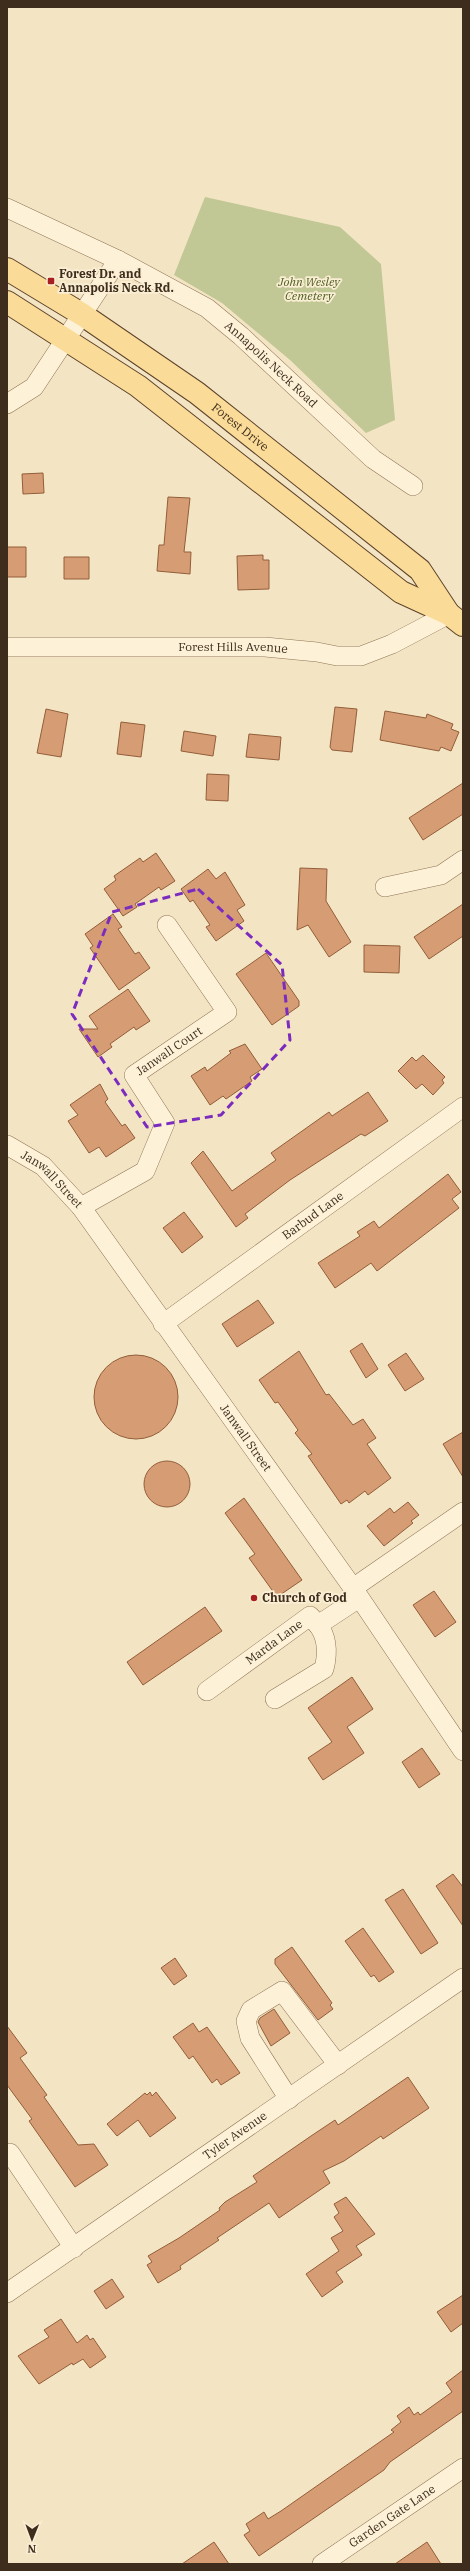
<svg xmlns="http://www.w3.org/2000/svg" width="470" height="2571" viewBox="0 0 470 2571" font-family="'IBM Plex Serif',serif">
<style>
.cemetery{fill:#c1c795}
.building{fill:#d69d74;stroke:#935d3a}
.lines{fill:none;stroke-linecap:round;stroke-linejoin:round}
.minor-casing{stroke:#907557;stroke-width:20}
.major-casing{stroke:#5e432c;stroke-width:24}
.minor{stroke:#fdf1d8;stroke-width:19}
.major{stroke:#fadb97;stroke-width:22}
.marked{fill:none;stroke:#7b2cbf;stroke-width:3;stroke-dasharray:8 5;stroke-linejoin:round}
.poi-dot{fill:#a71f21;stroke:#faefd4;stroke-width:1.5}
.labels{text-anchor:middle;stroke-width:3.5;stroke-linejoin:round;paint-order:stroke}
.poi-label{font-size:12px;font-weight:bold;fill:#3e2d1d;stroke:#faefd4;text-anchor:start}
.park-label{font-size:12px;font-style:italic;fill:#4e5d21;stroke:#faefd4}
.street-label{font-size:12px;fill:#3e2d1d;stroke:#faefd4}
</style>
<rect width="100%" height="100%" fill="#f3e5c3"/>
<path class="cemetery" d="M205,197l135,30 41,37 14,156 -29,13 -76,-73 -68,-57 -48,-28z"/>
<path class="building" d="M43,473l1,20 -21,1 -1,-20z
M168,497l22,1 -6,54h7l-1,22 -33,-3 2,-26h5z
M7,547h19v30h-19z
M263,555v5h6v29l-31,1 -1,-34z
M64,557h25v22h-25z
M335,707l22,2 -5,43 -20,-2 -2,-3z
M46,709l22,5 -7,43 -24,-4z
M385,711l41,7 1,-4 26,10 -2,5 8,3 -8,19 -10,-4 -2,4 -59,-11z
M121,722l24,3 -4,32 -24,-3z
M184,731l32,5 -3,20 -32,-5z
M249,734l32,3 -2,23 -33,-3z
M207,774l22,1 -1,26 -22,-1z
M463,783v31l-40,26 -14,-22z
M156,853l19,28 -14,9 -2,-3 -24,17 2,3 -14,9 -19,-27 12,-9 -2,-4 26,-18 3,4z
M300,868l27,1 -1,32 25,41 -22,15 -21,-32 -11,5z
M208,869l8,10 9,-7 20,33 -8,5 7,11 -28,20 -10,-14 4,-2 -17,-25 -3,2 -9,-13z
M463,904v32l-34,23 -15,-22z
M113,914l9,13 -4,2 17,25 4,-2 11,16 -31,22 -29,-42 3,-2 -8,-12z
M364,945l36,1 -1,27 -35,-1z
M266,953l33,48v5l-27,19 -36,-51z
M128,989l22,32 -14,9 -2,-3 -24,17 2,3 -14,10 -19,-28h19l-9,-13z
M245,1044l17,25 -12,8 2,4 -26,18 -3,-3 -13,9 -19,-29 14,-9 2,4 24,-18 -2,-2z
M423,1055l22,22 -3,3 2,3 -11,12 -11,-11 -6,5 -18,-18 14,-14 4,4z
M100,1084l8,15 -3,3 17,24 3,-2 10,14 -29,19 -7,-10 -10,6 -21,-32 10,-6 -8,-10z
M368,1092l20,29 -23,15 -4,-2 -71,46 -45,34 3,4 -12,9 -45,-64 12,-12 29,40 44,-31 -5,-7 58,-41 3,4z
M448,1174l13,18 -9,7 7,9 -82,63 -6,-8 -36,25 -17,-25 42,-27 -3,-4 17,-11 5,7z
M184,1212l19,25 -21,16 -19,-25z
M258,1300l16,23 -37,24 -15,-23z
M362,1343l16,26 -12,9 -16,-27z
M299,1351l27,44 3,-1 24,31 10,-6 13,19 -9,6 24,34 -23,17 -3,-4 -16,12 -2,-3 -6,4 -33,-48 4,-2 -17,-21 3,-3 -20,-28 -3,1 -16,-23z
M406,1353l18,26 -19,12 -17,-26z
M94 1397a42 42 0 1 1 84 0a42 42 0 1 1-84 0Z
M463,1432v45l-20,-33z
M144 1484a23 23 0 1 1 46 0a23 23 0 1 1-46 0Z
M244,1498l58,82 -25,17 -28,-39 6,-4 -30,-41z
M408,1502l11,13 -8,6 2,2 -29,23 -17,-20 23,-18 4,5z
M434,1591l22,31 -21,15 -22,-32z
M205,1607l17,24 -79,54 -16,-23z
M352,1677l21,32 -26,18 17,26 -41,27 -15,-22 24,-16 -24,-34z
M422,1748l18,26 -21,14 -17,-26z
M453,1874l10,13v39l-27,-40z
M403,1889l35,54 -17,11 -36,-54z
M363,1928l31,44 -15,10 -5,-7 -3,2 -26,-36z
M292,1947l40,56 -2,2 3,4 -15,11 -43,-56v-5z
M175,1958l12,18 -13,9 -13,-17z
M274,2009l16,24 -19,13 -13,-24 2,-4z
M193,2023l6,9 8,-5 33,46 -19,12 -4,-6 -5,4 -19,-27 -4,3 -16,-22z
M7,2026l20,27 -7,5 27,37 -3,2 34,48 16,-1 14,21 -33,22 -46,-66 3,-2 -25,-34z
M408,2077l21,31 -46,31 -2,-3 -37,25 -21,10 7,12 -51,35 -10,-15 -52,35 2,2 -39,26 1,3 -23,14 -11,-18 5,-3 -4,-6 31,-18 41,-28 -1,-2 6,-6 32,-20 -4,-6 58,-40 24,-16 3,5z
M150,2092l2,4 4,-4 20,26 -26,19 -12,-17 -21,16 -10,-12 38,-31 2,2z
M346,2197l29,37 -19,12 6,9 -26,17 7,10 -21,15 -16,-23 33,-23 -8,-13 12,-7 -9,-14 5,-4 -5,-9z
M112,2279l12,18 -18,12 -12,-18z
M463,2295v28l-12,9 -14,-20z
M61,2319l16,24 10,-8 3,5 3,-2 13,19 -16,11 -7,-9 -10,6 -1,-2 -33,21 -21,-28 31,-19 -5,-7z
M463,2370v41l-73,51 -6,8 -125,86 -15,-21 6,-4 -4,-7 18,-12 4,7 13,-8 113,-79 -3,-2 10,-8 -4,-6 12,-9 5,8 4,-3 2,3 32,-23 -6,-9z
M214,2542l15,22h-47z
M427,2542l14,22h-46z"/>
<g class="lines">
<g class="minor-casing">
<g id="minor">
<path id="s1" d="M7,208l111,52 89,48 34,28 132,123 40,27"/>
<path d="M7,404l27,-17 84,-127"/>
<path id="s2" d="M7,647h258l52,5 20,4h24l31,-12 57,-30"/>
<path d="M385,887l56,-12 22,-15"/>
<path id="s3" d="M7,1145l36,21 38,41 272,381 110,163"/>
<path id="s4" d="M81,1207l64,-36 20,-48 -31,-48 93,-63 -60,-87"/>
<path id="s5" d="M163,1324l300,-217"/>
<path d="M353,1588l110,-76"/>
<path id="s6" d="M207,1691l103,-75 8,9 41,-27"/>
<path d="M275,1699l49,-30c4,-16 4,-31 -6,-44"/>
<path d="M289,2099l-39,-61 -4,-17 5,-11 31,-19 56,74"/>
<path d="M10,2153l64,95"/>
<path id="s7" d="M7,2293l456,-315"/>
<path id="s8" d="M322,2564l141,-96"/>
</g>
</g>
<g class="major-casing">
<g id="major">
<path id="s9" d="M7,269l76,46 114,78 223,177 29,44"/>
<path d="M7,302l131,84 263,206 48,22 14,11"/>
</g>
</g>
<use href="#minor" class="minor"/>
<use href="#major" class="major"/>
</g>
<path class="marked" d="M198,889l84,76 8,75 -69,75 -74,12 -75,-113 40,-102z"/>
<g class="poi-dot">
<rect x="47" y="277" width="8" height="8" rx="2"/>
<circle cx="254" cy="1598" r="4"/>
</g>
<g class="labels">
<g class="poi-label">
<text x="59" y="278">Forest Dr. and<tspan x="59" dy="14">Annapolis Neck Rd.</tspan></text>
<text x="262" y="1602">Church of God</text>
</g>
<g class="park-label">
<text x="309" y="286">John Wesley<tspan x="309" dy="14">Cemetery</tspan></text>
</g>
<g class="street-label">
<text dy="4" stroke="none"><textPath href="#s1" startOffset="309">Annapolis Neck Road</textPath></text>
<text dy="4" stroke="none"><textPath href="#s9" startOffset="282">Forest Drive</textPath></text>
<text dy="4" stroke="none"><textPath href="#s2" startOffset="226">Forest Hills Avenue</textPath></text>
<text dy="4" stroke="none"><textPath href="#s4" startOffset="225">Janwall Court</textPath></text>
<text dy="4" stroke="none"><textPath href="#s3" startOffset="57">Janwall Street</textPath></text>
<text dy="4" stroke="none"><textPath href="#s5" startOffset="185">Barbud Lane</textPath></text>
<text dy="4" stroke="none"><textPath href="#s3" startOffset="381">Janwall Street</textPath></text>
<text dy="4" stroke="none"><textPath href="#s6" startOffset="83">Marda Lane</textPath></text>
<text dy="4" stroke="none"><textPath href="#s7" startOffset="277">Tyler Avenue</textPath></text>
<text dy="4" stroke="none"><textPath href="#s8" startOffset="85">Garden Gate Lane</textPath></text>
</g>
</g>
<rect width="470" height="2571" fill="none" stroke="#3e2d1d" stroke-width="16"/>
<g transform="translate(32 2539) rotate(181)" stroke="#faefd4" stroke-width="3" paint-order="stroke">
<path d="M0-3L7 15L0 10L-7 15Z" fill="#3e2d1d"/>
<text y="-6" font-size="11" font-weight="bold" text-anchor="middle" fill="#3e2d1d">N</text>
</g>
</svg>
